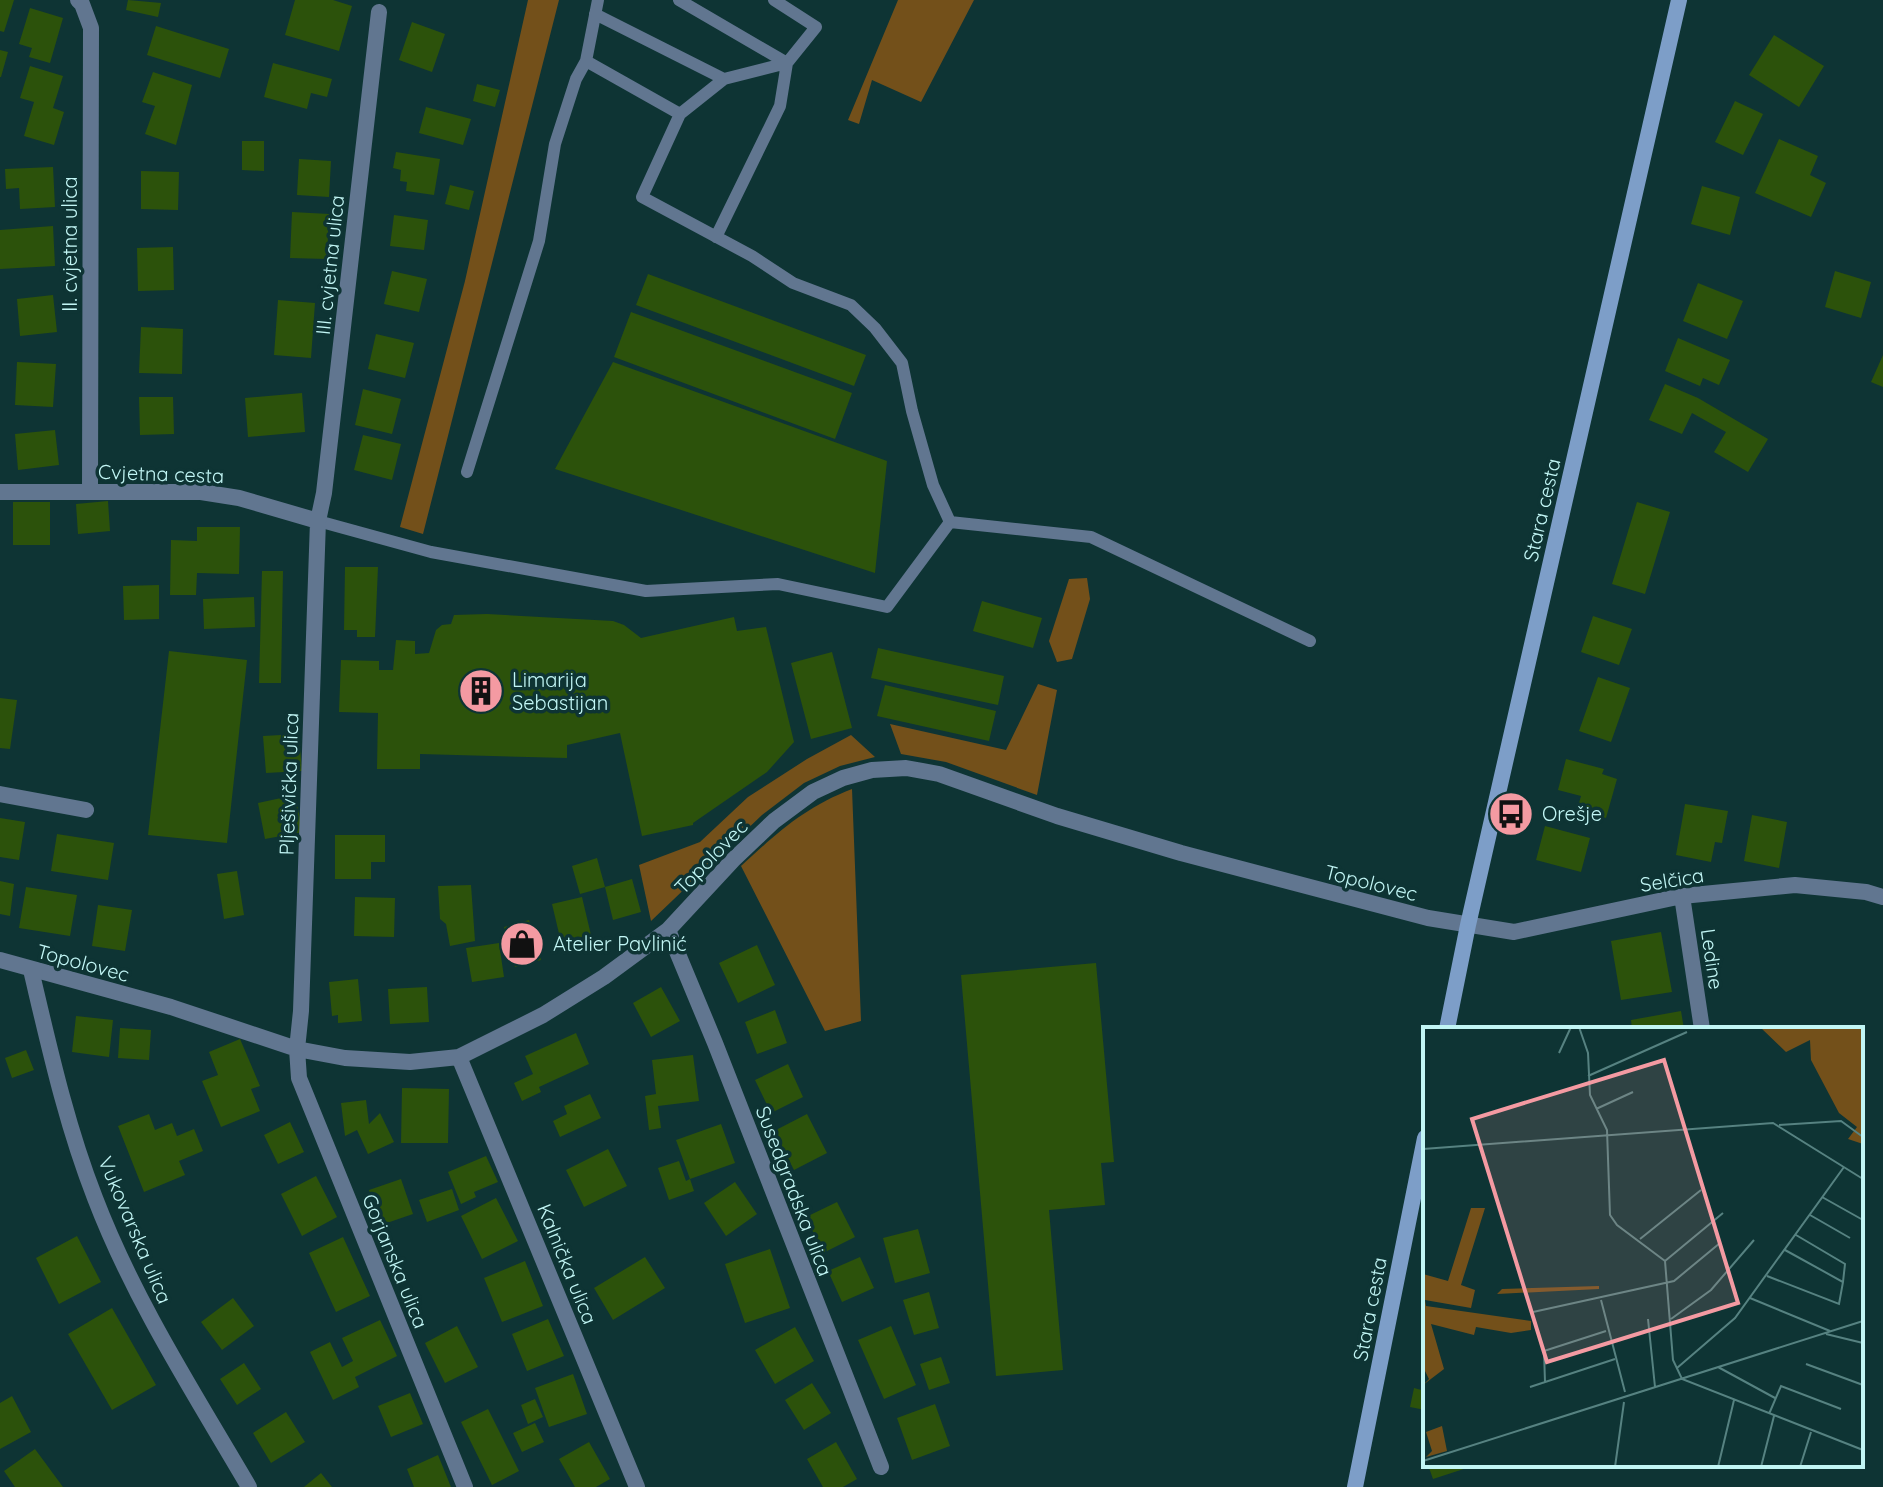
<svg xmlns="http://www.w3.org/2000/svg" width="1883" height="1487" viewBox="0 0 1883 1487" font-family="Quicksand,sans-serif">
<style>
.green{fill:#73501a}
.building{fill:#2c520b}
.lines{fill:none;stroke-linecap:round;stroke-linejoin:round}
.service{stroke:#617690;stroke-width:12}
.minor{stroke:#617690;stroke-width:16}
.secondary{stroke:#7d9ec8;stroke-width:16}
.labels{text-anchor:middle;stroke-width:7;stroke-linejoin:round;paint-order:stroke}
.street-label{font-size:20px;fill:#c2f6f5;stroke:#0e3434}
.poi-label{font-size:20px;fill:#c2f6f5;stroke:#0e3434;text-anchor:start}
.inset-road{fill:none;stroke:#568281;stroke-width:2}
.view{fill:#f49aa2;fill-opacity:0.15;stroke:#f49aa2;stroke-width:4}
.inset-edge{fill:none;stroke:#c2f6f5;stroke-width:4}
</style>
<rect width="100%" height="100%" fill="#0e3434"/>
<path class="green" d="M528,0h31l-136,534 -23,-7 65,-246z
M898,0h76l-53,102 -49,-22 -13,44 -11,-4z
M1087,578l3,21 -18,60 -15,3 -8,-21 20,-62z
M1038,684l19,6 -20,105 -91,-33 -45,-8 -11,-30 116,26z
M851,735l24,22 -35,9 -36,17 -42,32 -111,106 -12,-56 61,-23 48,-45 59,-38z
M852,789l9,232 -36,10 -84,-165c37,-34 64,-59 111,-77z"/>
<path class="building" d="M0,0h14l-10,32 -4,-1z
M128,0l33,3 -3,14 -32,-7z
M295,0h38l19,6 -13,45 -54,-16z
M30,8l33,10 -13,45 -21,-6 3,-9 -13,-4z
M412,22l33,12 -13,38 -33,-12z
M156,26l73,23 -9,29 -73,-23z
M1774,35l50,31 -25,41 -50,-32z
M0,50l8,2 -7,25h-1z
M273,63l59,16 -5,18 -16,-4 -4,16 -43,-12z
M30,66l33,10 -10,32 11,4 -10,33 -30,-9 10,-34 -14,-4z
M153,72l39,13 -16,60 -31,-11 10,-28 -13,-4z
M477,84l23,6 -5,17 -22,-6z
M1735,101l28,13 -20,41 -28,-13z
M426,107l45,12 -8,26 -44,-12z
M1779,139l39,17 -8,19 16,8 -15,34 -56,-24z
M242,141h22v30l-22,-1z
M396,152l44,7 -6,36 -28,-4 1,-9 -7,-1 1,-11 -8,-2z
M299,159l32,2 -2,36 -32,-2z
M53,167l2,40 -35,2 -1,-21 -13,1 -1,-20z
M141,171l38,1 -1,38 -37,-1z
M450,185l24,6 -5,19 -24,-6z
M1702,186l38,11 -10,38 -39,-11z
M292,212l37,2 -2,45 -37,-1z
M394,215l34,5 -4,30 -34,-4z
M53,226l2,40 -55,3v-39z
M173,247l1,43 -36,1 -1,-43z
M392,271l35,8 -8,33 -35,-8z
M1835,271l36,11 -10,36 -36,-11z
M648,274l218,81 -12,31 -218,-81z
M1698,283l45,18 -16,38 -44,-18z
M53,295l4,37 -37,4 -3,-37z
M278,300l37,3 -4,55 -37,-3z
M631,312l221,81 -17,46 -221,-82z
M141,327l42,2 -1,45 -43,-1z
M376,334l38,9 -9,35 -37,-9z
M1678,338l52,22 -11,25 -16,-7 -3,8 -35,-15z
M1883,355v32l-12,-5z
M17,362l39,2 -3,43 -38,-2z
M613,362l274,99 -12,112 -320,-104z
M1665,384l33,14 70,41 -20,33 -34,-20 12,-20 -34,-19 -10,21 -33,-14z
M363,389l38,10 -9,35 -37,-9z
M302,393l3,39 -57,5 -3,-39z
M139,397h34l1,37 -34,1z
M55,430l4,35 -41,5 -3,-36z
M363,435l38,9 -9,36 -38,-10z
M108,501l2,30 -32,3 -2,-30z
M13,502h37v43h-37z
M1637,502l33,10 -25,82 -33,-10z
M197,527h43l-1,47 -42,-1 -1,22h-26l1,-55 26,1z
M345,567h33l-3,70h-18v-7h-13z
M262,571h21l-2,112h-22z
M159,585v34l-35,1 -1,-34z
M254,597l1,30 -51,2 -1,-30z
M982,601l60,17 -9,30 -60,-17z
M487,614l126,7 11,4 17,13 93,-21 3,14 29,-4 28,115 -27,30 -74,51v2l-51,11 -22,-103 -53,12v13l-147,-4v15h-43l1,-56 -39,-1 2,-52 38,1v9h14l3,-30 19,1v13l14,-1 7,-23 6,-5 9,-1 3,-9z
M1593,616l39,13 -13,36 -38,-13z
M878,648l126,28 -6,29 -127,-27z
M169,651l78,9 -20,183 -79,-8z
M832,652l20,76 -41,11 -20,-76z
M1598,677l32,11 -19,54 -32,-11z
M885,685l111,26 -7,30 -112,-25z
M0,698l17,2 -7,49 -10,-1z
M299,734l3,37 -36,2 -3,-37z
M1566,759l38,10 -2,5 15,5 -11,39 -29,-8 4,-14 -23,-6z
M295,795l8,37 -38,7 -7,-36z
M1685,804l43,7 -6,32 -7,-1 -4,20 -35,-7z
M1752,815l35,7 -8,46 -35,-7z
M0,818l25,4 -6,38 -19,-3z
M1545,826l45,12 -9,34 -45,-12z
M57,834l57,9 -6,37 -57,-9z
M335,835h50v27h-14v17h-36z
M597,858l8,29 -25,7 -8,-28z
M237,871l7,44 -20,4 -7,-45z
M632,879l9,33 -28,8 -8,-33z
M0,881l14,3 -4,32 -10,-2z
M471,885l4,56 -25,5 -4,-22 -6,-5 -2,-33z
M26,887l51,8 -7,41 -51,-8z
M355,897l40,1 -1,39 -40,-1z
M582,897l9,38 -30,7 -9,-38z
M98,905l34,5 -7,41 -33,-5z
M529,920l12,40 -26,7 -11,-40z
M1661,932l11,60 -51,8 -10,-59z
M499,943l5,34 -32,5 -6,-34z
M757,945l18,40 -37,18 -19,-40z
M1096,963l18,199 -13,1 4,42 -56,5 14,160 -67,6 -35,-401z
M358,979l4,42 -24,2v-8l-6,1 -3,-34z
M427,987l2,35 -39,2 -2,-35z
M661,987l19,34 -29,16 -18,-34z
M775,1010l12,33 -30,11 -12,-32z
M1681,1011l3,18h-52l-1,-9z
M76,1016l37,4 -4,37 -37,-5z
M120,1028l31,2 -2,30 -31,-2z
M576,1033l13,31 -50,23 2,5 -19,9 -8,-18 19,-9 -8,-18z
M240,1039l20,47 -9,3 9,22 -39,16 -19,-46 16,-6 -9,-23z
M26,1050l8,20 -22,8 -7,-20z
M693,1055l6,46 -41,5 3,22 -12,2 -4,-34 11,-2 -4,-34z
M788,1064l15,33 -32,16 -16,-33z
M402,1088l47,1 -1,54h-47z
M590,1094l11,24 -41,19 -7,-16 14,-7 -3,-8z
M366,1100l3,24 11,-11 14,29 -26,12 -11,-24 -12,6 -4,-33z
M149,1114l6,16 17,-7 5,13 17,-7 9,22 -24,10 6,14 -41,17 -26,-66z
M807,1114l20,39 -33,17 -20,-39z
M290,1122l14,30 -26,12 -14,-29z
M721,1124l14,39 -45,16 -14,-39z
M608,1149l19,37 -43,21 -18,-37z
M486,1156l12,26 -24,10 2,5 -15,7 -13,-32z
M679,1161l7,20 4,-2 4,12 -25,9 -11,-32z
M316,1176l21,41 -35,19 -21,-42z
M401,1179l12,35 -32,11 -12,-35z
M735,1182l22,32 -31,22 -22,-33z
M452,1189l7,21 -32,12 -8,-22z
M496,1198l22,43 -36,18 -21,-43z
M837,1202l18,35 -32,16 -17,-36z
M918,1229l12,44 -35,10 -12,-45z
M77,1236l24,46 -42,22 -23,-46z
M343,1237l27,59 -34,16 -27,-59z
M770,1249l20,59 -45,15 -20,-59z
M645,1257l20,31 -52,32 -19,-32z
M860,1257l14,31 -32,14 -14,-31z
M525,1261l18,45 -41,16 -18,-44z
M929,1292l10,36 -25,7 -11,-35z
M233,1298l21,28 -32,24 -21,-28z
M112,1308l44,77 -44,25 -44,-76z
M548,1319l16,37 -37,15 -15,-37z
M380,1320l17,36 -42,21 4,10 -26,13 -23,-48 20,-10 12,25 11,-6 -11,-23z
M457,1326l21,41 -33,16 -20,-40z
M891,1326l25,59 -32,14 -26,-59z
M795,1327l19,34 -39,23 -20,-34z
M941,1357l9,26 -21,7 -9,-26z
M244,1363l17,26 -24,16 -17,-26z
M573,1374l14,40 -38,13 -14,-39z
M812,1383l19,30 -27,17 -19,-30z
M1414,1388l11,3v19l-15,-3z
M410,1393l13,31 -32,13 -13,-31z
M12,1396l19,36 -31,17v-46z
M535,1399l8,18 -15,7 -7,-19z
M935,1404l15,42 -38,14 -15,-42z
M488,1409l31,62 -27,14 -31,-63z
M286,1412l19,30 -34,21 -18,-30z
M535,1423l9,19 -22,10 -9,-19z
M589,1442l21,37 -14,8h-21l-16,-28z
M836,1442l21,37 -14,8h-20l-16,-28z
M35,1449l28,38h-48l-11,-16z
M438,1455l13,32h-37l-7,-18z
M1428,1465h45v1l-40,13z
M321,1473l11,14h-28z"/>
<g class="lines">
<path class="service" d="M598,0l-12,61 94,53 -38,83 110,59 41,27 58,22 24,23 27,35 10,48 21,74 17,37
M679,0l108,63
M595,14l129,65 63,-16
M680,114l44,-35
M716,237l64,-131 7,-43 29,-36 -42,-27
M467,472l72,-231 16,-97 21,-65 10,-18
M318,521l113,31 215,39 132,-7 109,23 63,-85 141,15 219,104"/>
<path class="minor" d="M78,0l4,4 9,24 -1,463
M379,12l-55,481 -6,28 -17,490 -4,38 2,29 166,409
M0,492h201l38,6 79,23
M0,794l86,16
M1682,896l20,133
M668,930l47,113 166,424
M0,960l171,47 126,42 48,9 65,4 49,-5 84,-42 61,-38 64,-47 65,-70 41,-39 39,-29 30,-14 29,-8 34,-2 33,6 118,42 124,37 247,65 86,14 168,-36 113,-11 71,7 17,5
M31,970c18,76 35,154 64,228 39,102 99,195 154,289
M459,1057l178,430"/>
<path class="secondary" d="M1447,1029l21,-104 211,-925
M1355,1487l70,-349"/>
</g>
<defs>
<g id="building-disc" transform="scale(2.3)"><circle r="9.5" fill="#f49aa2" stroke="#0e3434"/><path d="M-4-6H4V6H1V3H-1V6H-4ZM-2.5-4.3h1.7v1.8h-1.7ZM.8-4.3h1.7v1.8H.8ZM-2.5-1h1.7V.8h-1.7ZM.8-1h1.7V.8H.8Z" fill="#111"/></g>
<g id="bus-disc" transform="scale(2.3)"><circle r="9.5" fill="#f49aa2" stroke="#0e3434"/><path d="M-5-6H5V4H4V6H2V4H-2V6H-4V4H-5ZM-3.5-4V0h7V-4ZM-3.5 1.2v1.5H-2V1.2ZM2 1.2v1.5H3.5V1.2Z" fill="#111"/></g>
<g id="shop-disc" transform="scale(2.3)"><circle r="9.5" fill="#f49aa2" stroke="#0e3434"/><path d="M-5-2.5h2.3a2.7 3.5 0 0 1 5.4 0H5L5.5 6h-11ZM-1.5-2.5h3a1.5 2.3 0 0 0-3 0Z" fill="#111"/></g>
</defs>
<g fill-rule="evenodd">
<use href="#building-disc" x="481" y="691"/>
<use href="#bus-disc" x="1511" y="814"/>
<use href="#shop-disc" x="522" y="944"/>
</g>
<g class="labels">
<g class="street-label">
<text transform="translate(70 244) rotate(-90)" y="7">II. cvjetna ulica</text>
<text transform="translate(330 265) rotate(-84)" y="7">III. cvjetna ulica</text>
<text transform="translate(161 474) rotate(2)" y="7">Cvjetna cesta</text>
<text transform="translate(1542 510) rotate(-77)" y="7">Stara cesta</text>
<text transform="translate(289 784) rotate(-88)" y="7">Plješivička ulica</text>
<text transform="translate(711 857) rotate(-46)" y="7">Topolovec</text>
<text transform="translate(1672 880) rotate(-9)" y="7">Selčica</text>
<text transform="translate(1371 883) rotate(14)" y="7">Topolovec</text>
<text transform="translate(1712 959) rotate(82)" y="7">Ledine</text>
<text transform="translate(83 963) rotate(15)" y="7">Topolovec</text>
<text transform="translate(794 1191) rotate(69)" y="7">Susedgradska ulica</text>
<text transform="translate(135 1230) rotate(67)" y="7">Vukovarska ulica</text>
<text transform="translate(395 1261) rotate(68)" y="7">Gorjanska ulica</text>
<text transform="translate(567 1264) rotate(68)" y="7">Kalnička ulica</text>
<text transform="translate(1370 1309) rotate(-79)" y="7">Stara cesta</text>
</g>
<g class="poi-label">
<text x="512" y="687">Limarija<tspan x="512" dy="23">Sebastijan</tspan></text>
<text x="1542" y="821">Orešje</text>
<text x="553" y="951">Atelier Pavlinić</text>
</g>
</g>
<g transform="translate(1423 1027)">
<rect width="440" height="440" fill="#0e3434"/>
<path d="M337,0h101l2,117 -15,-5 9,-12 -18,-14 -28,-53 -1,-20 -24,12zM48,181h14l-24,77 14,5 -4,18 -46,-8 1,6 105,15v9l-20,3 -35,-6 -2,8 -43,-11 13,45 -21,16 6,-6 -6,-12v-93l25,7zM176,259v3l-102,5 5,-5zM19,399l5,25 -21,6 6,-6 -6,-19z" fill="#73501a"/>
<path class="inset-road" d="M156,0l9,26 2,42 17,35 3,85 7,10 48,36 8,99 9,19 181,71M136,26l12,-26M165,49l99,-44M173,82l37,-17M356,98l62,-4 22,16M0,122l350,-26 90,56M399,170l41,23M387,188l40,23M373,208l49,29 -2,18M217,212l61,-49M242,234l58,-48M344,249l72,28 4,-22 -58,-32M327,271l80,33M178,273l24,92M110,285l141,-31 46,-38M225,292l7,68M248,292l40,-29 43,-50M403,307l37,9M383,337l57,21M295,340l57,31M254,341l58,-50 109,-151M122,355l-1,-31 62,-20M107,360l85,-28M346,387l12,-28 60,23M0,434l440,-140M192,440l9,-65M295,440l16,-67M338,440l13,-51M377,440l11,-35"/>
<path class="view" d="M241,33l74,243 -191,59 -75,-243z"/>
<rect width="440" height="440" class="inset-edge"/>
</g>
</svg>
